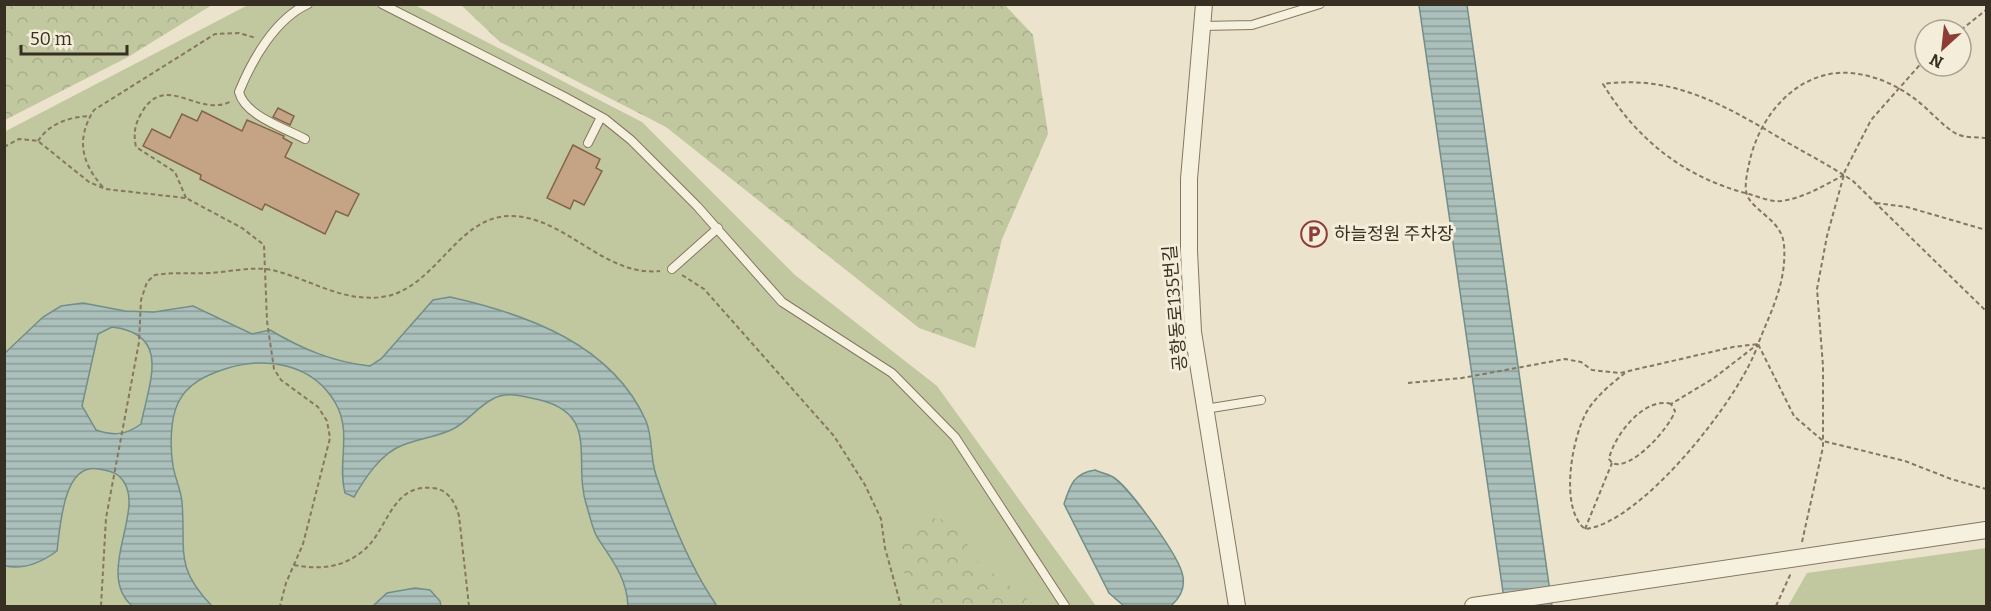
<svg xmlns="http://www.w3.org/2000/svg" width="1991" height="611" viewBox="0 0 1991 611" font-family="Bitter,'Noto Sans KR',serif">
<style>
.green{fill:#c1c8a0}
.forest{fill:url(#forest-crowns)}
.water{fill:url(#water-rules);stroke:#728e89;stroke-width:1.5;fill-rule:evenodd}
.building{fill:#c5a485;stroke:#836449;stroke-width:1.5}
.lines{fill:none;stroke-linecap:round;stroke-linejoin:round}
.lane-casing{stroke:#867761;stroke-width:10}
.street-casing{stroke:#867761;stroke-width:18}
.path{stroke:#867761;stroke-width:2;stroke-dasharray:4.5 3;stroke-linecap:butt}
.lane{stroke:#f6f0de;stroke-width:8}
.street{stroke:#f6f0de;stroke-width:16}
.labels{text-anchor:middle;stroke-width:6;stroke-linejoin:round;paint-order:stroke}
.poi-label{font-size:18px;fill:#382f23;stroke:#f3edda;text-anchor:start}
.street-label{font-size:18px;fill:#382f23;stroke:#f3edda}
</style>
<defs>
<pattern id="forest-crowns" width="20" height="18" patternUnits="userSpaceOnUse" patternTransform="scale(1.5)"><rect width="20" height="18" fill="#c1c8a0"/><path d="M2 6a3 3 0 1 1 6 0M12 15a3 3 0 1 1 6 0" fill="none" stroke="#a7ac8a"/></pattern>
<pattern id="water-rules" width="6" height="5" patternUnits="userSpaceOnUse" patternTransform="scale(1.5)"><rect width="6" height="5" fill="#abc0bb"/><path d="M0 2.5h6" fill="none" stroke="#8c9c98"/></pattern>
</defs>
<rect width="100%" height="100%" fill="#ebe3cb"/>
<path class="green" d="M248,5h167l227,117 153,153 142,111 159,220h-1091l-1,-474z
M1986,548v58h-198l19,-33z"/>
<path class="forest" d="M5,4h207v1l-84,52 -123,63z
M461,5h544l28,30 15,99 -46,105 -27,109 -56,-20 -253,-201 -166,-85z
M925,517l29,4 23,40 60,45h-122l-14,-43 3,-38z"/>
<path class="water" d="M1419,5h48l85,601h-47z
M450,297c76,17 162,47 196,124 7,17 4,37 10,54 15,45 34,92 61,131h-89c-1,-28 -16,-46 -31,-69 -5,-9 -7,-21 -10,-30 -16,-47 17,-96 -56,-109 -14,-3 -27,-6 -40,2 -15,8 -24,23 -40,30 -16,7 -32,9 -48,15 -22,8 -38,33 -49,52l-9,-4c-8,-30 7,-60 -9,-89 -23,-41 -70,-48 -111,-35 -19,6 -38,15 -47,34 -8,17 -8,45 -5,63 2,12 8,24 9,36 4,49 -8,65 30,104h-80c-39,-35 19,-101 -13,-130 -6,-5 -14,-6 -21,-7 -35,-7 -38,60 -41,82 -15,11 -34,19 -52,15v-213l38,-36 18,-11 22,-3 42,8 29,1 39,-6 59,28 18,-4c32,19 63,32 100,36l11,-7 52,-59zM112,327c60,7 37,56 29,97 -15,11 -28,12 -45,6l-14,-24 16,-72z
M1095,470c6,3 13,4 18,7 16,10 68,81 70,100 2,13 -4,21 -12,29h-47l-15,-13 -45,-89c6,-19 10,-31 31,-34z
M415,588l15,2 10,11 1,5h-68l14,-13z"/>
<path class="building" d="M278,108l16,8 -4,9 -17,-8z
M202,111l40,20 5,-11 37,16 -1,2 9,5 -7,14 74,37 -11,22 -12,-5 -11,23 -60,-30 -3,6 -62,-31 1,-4 -58,-29 9,-17 18,9 12,-24 15,7z
M573,145l27,14 -4,9 6,3 -18,34 -10,-5 -4,9 -23,-11z"/>
<g class="lines">
<g class="lane-casing">
<path id="lane" d="M382,4l181,92 42,23 26,21 66,66 85,96 110,71 63,64 110,169
M1202,26l50,-1 68,-21
M305,139c-20,-11 -60,-23 -66,-47 13,-32 36,-73 69,-88
M588,143l13,-26
M672,269l46,-41
M1205,409l56,-9"/>
</g>
<g class="street-casing">
<path id="street" d="M1204,4l-15,175v72l4,81 44,274
M1473,606l513,-76"/>
</g>
<path class="path" d="M1961,30l25,-20
M1986,138c-8,-1 -18,0 -27,-3 -11,-5 -19,-14 -28,-22 -22,-22 -49,-37 -80,-40 -53,-4 -92,42 -102,91 -2,9 -5,23 -2,31 7,17 35,25 37,50 3,37 -13,66 -26,99l36,72 29,25 82,20 46,18 35,10
M38,141c12,-18 31,-24 52,-25
M4,147l15,-8 19,2 51,41 16,7 81,9 56,30 22,17 3,76 7,48 7,11 37,27 9,14 3,17 -27,106 -17,39 -6,23
M1844,175c-21,11 -40,23 -63,26 -10,1 -22,-4 -32,-7 -64,-16 -112,-54 -146,-110 73,-10 126,24 187,60 21,12 42,23 63,37l133,130
M103,187c-22,-24 -27,-49 -9,-77l121,-76 24,-1 17,5
M186,198l-11,-26 -39,-25c-3,-14 -1,-23 6,-35 24,-40 54,5 88,-10
M1876,203l31,4 79,23
M682,275l22,14 130,147 31,49 16,34 4,29 16,58
M1625,373c-14,11 -30,24 -39,40 -14,26 -27,95 -1,116 56,-5 157,-133 173,-185
M1408,383l54,-5 103,-19 16,3 11,8 28,3 113,-26 25,-3
M1671,404c-26,-8 -57,31 -62,55l3,4c19,9 58,-36 63,-52l-4,-7 43,-26 44,-34
M1585,529l27,-66
M1802,542l21,-95v-81l-6,-77 10,-53 18,-65 26,-51 54,-61
M294,565c26,5 49,3 70,-15 24,-20 27,-66 68,-62 16,1 23,14 27,28l10,90
M101,606l5,-88 33,-176 2,-42 6,-18 8,-7c18,-3 35,-1 54,-2 20,-1 44,-7 63,-3 38,9 69,32 110,27 53,-7 74,-80 127,-81 56,-1 94,61 151,55
M1776,606l15,-33"/>
<use href="#lane" class="lane"/>
<use href="#street" class="street"/>
</g>
<defs>
<g id="parking-ring" transform="scale(1.35)"><circle r="9.5" fill="#f3edda" stroke="#8f3c37" stroke-width="1.5"/><path d="M-3.5-5.5H1a3.5 3.5 0 0 1 0 7H-1V5.5H-3.5ZM-1-3.4V-.6H.8a1.4 1.4 0 0 0 0-2.8Z" fill="#8f3c37"/></g>
</defs>
<g fill-rule="evenodd">
<use href="#parking-ring" x="1314" y="234"/>
</g>
<g class="labels">
<g class="poi-label">
<text x="1334" y="240">하늘정원 주차장</text>
</g>
<g class="street-label">
<text transform="translate(1175 308) rotate(-95)" y="6">공항동로135번길</text>
</g>
</g>
<rect width="1991" height="611" fill="none" stroke="#382f23" stroke-width="12"/>
<g transform="translate(1943 48) rotate(207)"><circle r="28" fill="#f3edda" stroke="#a8a191" stroke-width="1.5"/>
<path d="M0-4.5L10 22L0 15L-10 22Z" fill="#8f3c37"/>
<text y="-9" font-size="16" font-weight="bold" text-anchor="middle" fill="#382f23">N</text>
</g>
<path d="M21 45v9h106v-9" fill="none" stroke="#382f23" stroke-width="3"/>
<text x="30" y="45" font-size="18" fill="#382f23" stroke="#f3edda" stroke-width="4.5" paint-order="stroke">50 m</text>
</svg>
